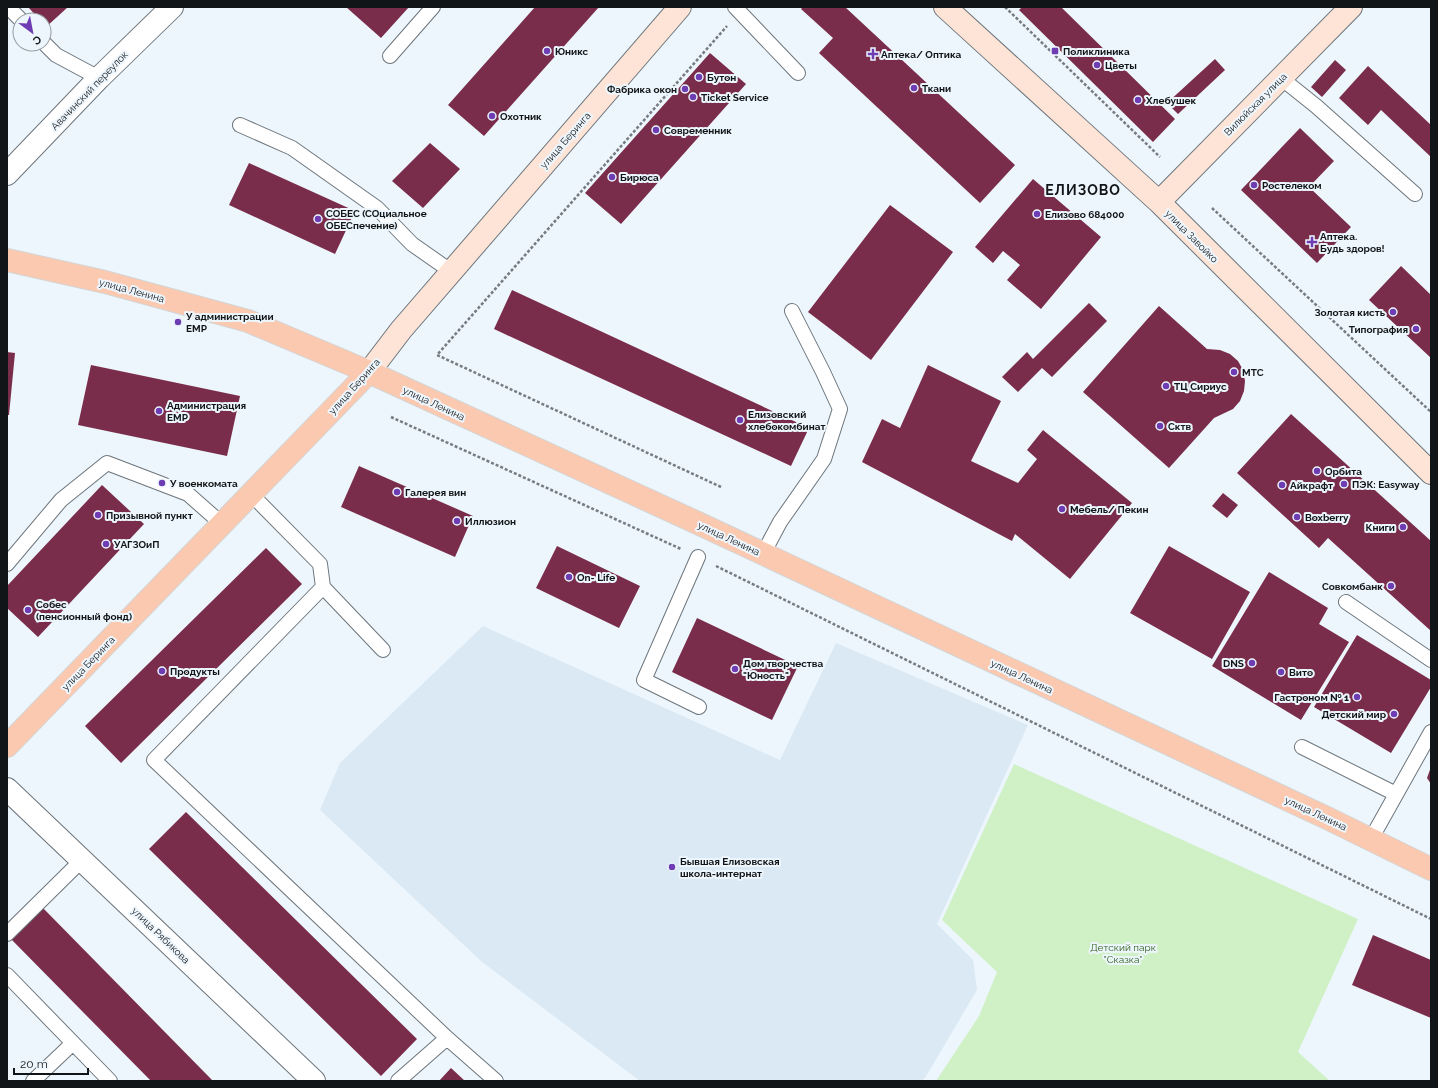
<svg xmlns="http://www.w3.org/2000/svg" width="1438" height="1088" viewBox="0 0 1438 1088" font-family="Raleway,sans-serif">
<style>
.built{fill:#dae9f4}
.green{fill:#d0f1c6}
.building{fill:#7a2d4a}
.lines{fill:none;stroke-linecap:round;stroke-linejoin:round}
.lane-casing{stroke:#6d757b;stroke-width:16}
.street-casing{stroke:#6d757b;stroke-width:24}
.secondary-casing{stroke:#6d757b;stroke-width:24}
.primary-casing{stroke:#d4d5d5;stroke-width:24}
.path{stroke:#767c81;stroke-width:2.5;stroke-dasharray:3 2;stroke-linecap:butt}
.lane{stroke:#fff;stroke-width:14}
.street{stroke:#fff;stroke-width:22}
.secondary{stroke:#fde4d7;stroke-width:22}
.primary{stroke:#fbc9b0;stroke-width:22}
.poi-dot{fill:#6e3cb3;stroke:#edf6fd;stroke-width:1.5}
.labels{text-anchor:middle;stroke-width:4;stroke-linejoin:round;paint-order:stroke}
.poi-label{font-size:10px;font-weight:bold;fill:#121517;stroke:#edf6fd;text-anchor:start}
.street-label{font-size:10px;fill:#121517;stroke:#edf6fd}
.park-label{font-size:10px;fill:#30611c;stroke:#edf6fd}
.district-label{font-size:14px;font-weight:bold;letter-spacing:1px;fill:#121517;stroke:#edf6fd}
</style>
<rect width="100%" height="100%" fill="#edf6fd"/>
<path class="built" d="M483,626l297,134 56,-117 192,82 -91,199 36,36 4,30 -52,88 -4,3h-281l-158,-119 -162,-152 20,-47z"/>
<path class="green" d="M1014,764l344,155 -60,133 32,29h-394l43,-65 18,-44 -55,-52z"/>
<path class="building" d="M28,7h40l-22,20 -2,-3v-4h-4z
M346,7h63l-28,31z
M535,7h64l-115,129 -36,-31z
M803,7h42l170,158 -35,38 -161,-150 14,-15 -32,-29z
M1022,7h39l114,112 -22,23 -134,-132z
M710,53l36,31 -125,140 -36,-31z
M1215,59l10,11 -47,44 -11,-11z
M1335,60l11,10 -24,27 -11,-10z
M1368,66l63,59v32l-50,-47 -13,15 -29,-27z
M1300,128l34,33 -25,26 42,40 -34,36 -76,-73z
M430,143l30,26 -37,39 -31,-27z
M249,163l106,48 -20,43 -106,-49z
M1033,179l68,58 -60,72 -34,-29 13,-15 -17,-14 -10,12 -18,-16z
M890,205l63,47 -82,108 -63,-48z
M1401,266l30,29v63l-62,-58z
M512,290l297,138 -18,38 -297,-137z
M1089,303l18,18 -55,56 -10,-9 -24,24 -16,-15 25,-25 6,7z
M1159,306l48,43 13,1 10,4 8,7 5,9 2,11 -1,10 -4,10 -7,8 -19,9 -45,50 -86,-76z
M7,352l8,1 -6,62h-2z
M91,365l149,31 -13,60 -149,-31z
M928,365l73,36 -30,60 47,22 19,-24 -10,-9 16,-20 89,73 -62,76 -55,-45 -3,7 -150,-79 20,-43 18,9z
M1291,414l140,127v90l-103,-93 -9,10 -82,-75z
M359,466l114,50 -18,41 -114,-50z
M102,485l42,39 -106,113 -31,-29v-22z
M1223,493l15,12 -11,13 -15,-12z
M557,546l83,40 -21,42 -83,-40z
M1169,546l81,46 -38,67 -82,-46z
M266,548l36,36 -181,179 -36,-37z
M1269,572l59,36 -9,16 30,18 -48,78 -89,-54z
M697,618l101,48 -26,54 -100,-48z
M1357,635l74,45v7l-40,66 -77,-46z
M1431,767v17l-4,-6z
M186,812l231,227 -36,37 -232,-227z
M42,907l171,174h-62l-141,-143z
M1373,935l58,25v58l-79,-33z
M451,1068l14,13h-26z"/>
<g class="lines">
<g class="lane-casing">
<path id="lane" d="M8,7l13,13
M735,7l63,66
M44,43l12,12 43,23
M390,56l43,-49
M1281,78l35,28 99,88
M240,125l52,23 85,60 35,36 40,28
M251,494l69,70 3,23 60,63
M763,554l17,-32 44,-63 16,-50 -17,-37 -31,-61
M698,557l-54,123 55,27
M7,564l54,-64 46,-37 81,31 34,30
M323,587l-169,173 293,278 49,43
M1346,602l85,58
M1302,747l94,47
M1371,839l60,-107
M7,934l75,-74
M7,975l103,106
M33,1081l40,-38
M398,1081l49,-43"/>
</g>
<g class="street-casing">
<path id="street" d="M7,174l92,-96 73,-71
M7,789l307,292"/>
</g>
<g class="secondary-casing">
<path id="secondary" d="M945,7l214,195 272,271
M1159,202l192,-195
M369,372l32,-42 279,-323"/>
</g>
<g class="primary-casing">
<path id="primary" d="M7,260l98,22 143,39 121,51 333,153 625,293 104,51
M7,746l362,-374"/>
</g>
<path class="path" d="M1005,7l155,150
M1212,208l219,204
M391,417l290,132
M721,487l-284,-132 290,-329
M716,566l715,353"/>
<use href="#lane" class="lane"/>
<use href="#street" class="street"/>
<use href="#secondary" class="secondary"/>
<use href="#primary" class="primary"/>
</g>
<g class="poi-dot">
<circle cx="547" cy="51" r="4"/>
<rect x="1051" y="47" width="8" height="8" rx="2"/>
<path d="M871 48h4v4h4v4h-4v4h-4v-4h-4v-4h4z"/>
<circle cx="1097" cy="65" r="4"/>
<circle cx="699" cy="77" r="4"/>
<circle cx="914" cy="88" r="4"/>
<circle cx="685" cy="89" r="4"/>
<circle cx="693" cy="97" r="4"/>
<circle cx="1138" cy="100" r="4"/>
<circle cx="492" cy="116" r="4"/>
<circle cx="656" cy="130" r="4"/>
<circle cx="612" cy="177" r="4"/>
<circle cx="1254" cy="185" r="4"/>
<circle cx="1037" cy="214" r="4"/>
<circle cx="318" cy="219" r="4"/>
<path d="M1310 236h4v4h4v4h-4v4h-4v-4h-4v-4h4z"/>
<circle cx="1393" cy="312" r="4"/>
<circle cx="178" cy="322" r="4"/>
<circle cx="1416" cy="329" r="4"/>
<circle cx="1234" cy="372" r="4"/>
<circle cx="1166" cy="386" r="4"/>
<circle cx="159" cy="411" r="4"/>
<circle cx="740" cy="420" r="4"/>
<circle cx="1160" cy="426" r="4"/>
<circle cx="1317" cy="471" r="4"/>
<circle cx="162" cy="483" r="4"/>
<circle cx="1344" cy="484" r="4"/>
<circle cx="1282" cy="485" r="4"/>
<circle cx="397" cy="492" r="4"/>
<circle cx="1062" cy="509" r="4"/>
<circle cx="98" cy="515" r="4"/>
<circle cx="1297" cy="517" r="4"/>
<circle cx="457" cy="521" r="4"/>
<circle cx="1403" cy="527" r="4"/>
<circle cx="106" cy="544" r="4"/>
<circle cx="569" cy="577" r="4"/>
<circle cx="1391" cy="586" r="4"/>
<circle cx="28" cy="610" r="4"/>
<circle cx="1252" cy="663" r="4"/>
<circle cx="735" cy="669" r="4"/>
<circle cx="162" cy="671" r="4"/>
<circle cx="1281" cy="672" r="4"/>
<circle cx="1357" cy="697" r="4"/>
<circle cx="1394" cy="714" r="4"/>
<circle cx="672" cy="867" r="4"/>
</g>
<g class="labels">
<g class="poi-label">
<text x="555" y="55">Юникс</text>
<text x="1063" y="55">Поликлиника</text>
<text x="881" y="58">Аптека/ Оптика</text>
<text x="1105" y="69">Цветы</text>
<text x="707" y="81">Бутон</text>
<text x="922" y="92">Ткани</text>
<text x="677" y="93" text-anchor="end">Фабрика окон</text>
<text x="701" y="101">Ticket Service</text>
<text x="1146" y="104">Хлебушек</text>
<text x="500" y="120">Охотник</text>
<text x="664" y="134">Современник</text>
<text x="620" y="181">Бирюса</text>
<text x="1262" y="189">Ростелеком</text>
<text x="326" y="217">СОБЕС (СОциальное<tspan x="326" dy="12">ОБЕСпечение)</tspan></text>
<text x="1045" y="218">Елизово 684000</text>
<text x="1320" y="240">Аптека.<tspan x="1320" dy="12">Будь здоров!</tspan></text>
<text x="1385" y="316" text-anchor="end">Золотая кисть</text>
<text x="186" y="320">У администрации<tspan x="186" dy="12">ЕМР</tspan></text>
<text x="1408" y="333" text-anchor="end">Типография</text>
<text x="1242" y="376">МТС</text>
<text x="1174" y="390">ТЦ Сириус</text>
<text x="167" y="409">Администрация<tspan x="167" dy="12">ЕМР</tspan></text>
<text x="748" y="418">Елизовский<tspan x="748" dy="12">хлебокомбинат</tspan></text>
<text x="1168" y="430">Сктв</text>
<text x="1325" y="475">Орбита</text>
<text x="170" y="487">У военкомата</text>
<text x="1352" y="488">ПЭК: Easyway</text>
<text x="1290" y="489">Айкрафт</text>
<text x="405" y="496">Галерея вин</text>
<text x="1070" y="513">Мебель/ Пекин</text>
<text x="106" y="519">Призывной пункт</text>
<text x="1305" y="521">Boxberry</text>
<text x="465" y="525">Иллюзион</text>
<text x="1395" y="531" text-anchor="end">Книги</text>
<text x="114" y="548">УАГЗОиП</text>
<text x="577" y="581">On- Life</text>
<text x="1383" y="590" text-anchor="end">Совкомбанк</text>
<text x="36" y="608">Собес<tspan x="36" dy="12">(пенсионный фонд)</tspan></text>
<text x="743" y="667">Дом творчества<tspan x="743" dy="12">"Юность"</tspan></text>
<text x="1244" y="667" text-anchor="end">DNS</text>
<text x="170" y="675">Продукты</text>
<text x="1289" y="676">Вито</text>
<text x="1349" y="701" text-anchor="end">Гастроном № 1</text>
<text x="1386" y="718" text-anchor="end">Детский мир</text>
<text x="680" y="865">Бывшая Елизовская<tspan x="680" dy="12">школа-интернат</tspan></text>
</g>
<g class="street-label">
<text transform="translate(89 90) rotate(-46)" y="4">Авачинский переулок</text>
<text transform="translate(1255 104) rotate(-45)" y="4">Вилюйская улица</text>
<text transform="translate(565 140) rotate(-49)" y="4">улица Беринга</text>
<text transform="translate(1192 236) rotate(45)" y="4">улица Завойко</text>
<text transform="translate(132 290) rotate(15)" y="4">улица Ленина</text>
<text transform="translate(354 386) rotate(-48)" y="4">улица Беринга</text>
<text transform="translate(434 403) rotate(25)" y="4">улица Ленина</text>
<text transform="translate(729 538) rotate(25)" y="4">улица Ленина</text>
<text transform="translate(88 663) rotate(-46)" y="4">улица Беринга</text>
<text transform="translate(1022 676) rotate(25)" y="4">улица Ленина</text>
<text transform="translate(1316 813) rotate(25)" y="4">улица Ленина</text>
<text transform="translate(161 935) rotate(44)" y="4">улица Рябикова</text>
</g>
<g class="park-label">
<text x="1123" y="951">Детский парк<tspan x="1123" dy="12">"Сказка"</tspan></text>
</g>
<g class="district-label">
<text x="1083" y="195">ЕЛИЗОВО</text>
</g>
</g>
<rect width="1438" height="1088" fill="none" stroke="#121517" stroke-width="16"/>
<g transform="translate(32 32) rotate(148)"><circle r="19" fill="#edf6fd" stroke="#959ca1"/>
<path d="M0-3L7 15L0 10L-7 15Z" fill="#6e3cb3"/>
<text y="-6" font-size="11" font-weight="bold" text-anchor="middle" fill="#121517">С</text>
</g>
<path d="M14 1068v6h74v-6" fill="none" stroke="#121517" stroke-width="2"/>
<text x="20" y="1068" font-size="12" fill="#121517" stroke="#edf6fd" stroke-width="3" paint-order="stroke">20 m</text>
</svg>
